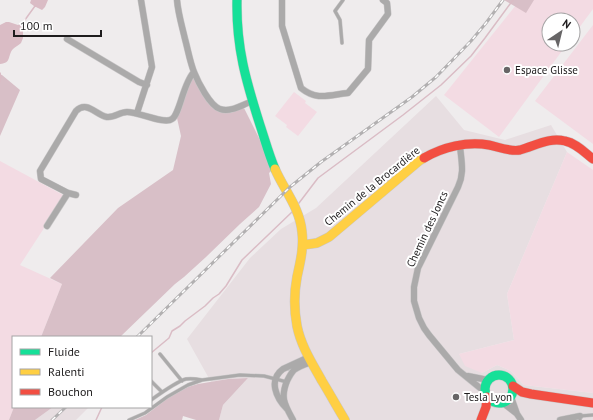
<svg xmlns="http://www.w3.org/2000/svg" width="593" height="420" viewBox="0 0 593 420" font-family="'PT Sans',sans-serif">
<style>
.built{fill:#e7dee1}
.green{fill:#f3dbe3}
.forest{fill:#d8bfc7}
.water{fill:#dabcc5}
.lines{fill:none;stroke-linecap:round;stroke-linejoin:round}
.stream{stroke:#dabcc5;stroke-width:1.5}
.lane-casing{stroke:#c9c7c8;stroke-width:4}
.street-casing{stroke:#c9c7c8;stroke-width:7}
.fast-casing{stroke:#c9c7c8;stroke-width:10}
.slow-casing{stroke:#c9c7c8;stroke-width:10}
.jam-casing{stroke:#c9c7c8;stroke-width:10}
.lane{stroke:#abaaaa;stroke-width:3}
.street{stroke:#abaaaa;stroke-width:6}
.fast{stroke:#16e098;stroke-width:9}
.slow{stroke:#ffcf43;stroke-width:9}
.jam{stroke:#f24e42;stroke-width:9}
.rail-casing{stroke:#b2b0b1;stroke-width:3}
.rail{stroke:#fff;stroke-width:1.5;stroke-dasharray:4.5;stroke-linecap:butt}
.poi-dot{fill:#676566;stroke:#fff;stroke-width:1.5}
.labels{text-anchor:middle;stroke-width:4;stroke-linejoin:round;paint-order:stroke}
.poi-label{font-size:11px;fill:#1e1c1d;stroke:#fff;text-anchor:start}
.street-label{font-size:11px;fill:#1e1c1d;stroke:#fff}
</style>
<rect width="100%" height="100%" fill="#efeced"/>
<path class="built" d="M436,96l28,34 41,10 46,-15 16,27 -60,142 7,46 -55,14 23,19 15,-8 14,6 13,14 69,8v27h-374l4,-15 25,-27 -20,1 -17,3 -24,-43 63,-81 31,-29 35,-21z
M53,407h36l-13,13h-41z"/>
<path class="green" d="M520,0h73v9l-20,27v-16h-24v24h18l-68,93 -55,-42z
M593,25v119l-58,-43z
M294,92l12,9 -1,2 12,9 -19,24 -12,-9 1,-2 -12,-9z
M567,152l26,18v223l-69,-8 -13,-14 -14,-6 -15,8 -17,-7 -6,-12 55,-14 -7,-46z
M0,161l65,35 -45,69 42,19 -21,53h-28v70h1l-5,13h-9z"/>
<path class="forest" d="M504,0h30l-8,13z
M0,75h2l18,15 -20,46z
M193,76l31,37h6l14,-5 15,30 13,32 -3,3 2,11 -12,23 -19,17 -34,33 -22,20 -9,7 -55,53h-79l21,-53 -12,-6 68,-70 55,-38 8,-34 -4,-18z
M248,378l-25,27 -4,15h-23l-13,-4 -1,4h-47l11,-5 22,-17 20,-11 10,-3 30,-5z
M14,407h39l-18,13h-26z"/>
<path class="water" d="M31,0h17l-3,7 -3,3 -6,-3h-2v-1l-4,-3z
M6,22h3l9,3 4,-2 1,1v14l-2,5c-2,2 -6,4 -8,6 -6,7 -1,14 -13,15v-39z"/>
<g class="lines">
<path class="stream" d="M22,24l13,-18
M0,73l1,4 -1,5
M299,203l19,-25 85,-63 38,-30 30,-29 14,-18 28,-38
M151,353l18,-15 3,-7 8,-5 5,-5 20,-15 8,-8 6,-4 7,-8 16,-26 50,-48
M96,420l6,-13"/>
<g class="lane-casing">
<path id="lane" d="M342,43l-2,-23 -5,-9 8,-11
M160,354l22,27
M151,381l11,11
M151,400c7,-5 27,-19 35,-21 6,-1 11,0 16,1
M129,420l16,-7 22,-16 21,-12 14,-5 38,-5 24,1 23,6
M580,420v-4l13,-1"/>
</g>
<g class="street-casing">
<path id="street" d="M177,0c1,13 5,26 8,39 3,11 5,23 9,33 4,10 16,34 26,37 11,4 23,-5 33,-8
M282,0v26l19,62c16,13 28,7 47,5l20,-24 1,-29 19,-26 -1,-11 -4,-3
M67,39l72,43 8,3
M137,113l15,-46 -11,-67
M460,145c1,16 5,27 -2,42l-40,81 -4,19v14l5,17 5,10 5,7 29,35 27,22
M76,195l-8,-2 -27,-14 -1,-8 36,-60c11,-11 20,4 31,6 7,1 13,-5 20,-5 12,0 38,13 45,7 8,-5 11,-36 22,-47
M47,226l21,-33
M468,376l20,4
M511,397l6,17 4,6
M503,403l13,10
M287,409c-11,-11 -19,-29 -4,-40l26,-12
M293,420c-8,-15 -13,-22 -6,-39 2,-4 4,-8 7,-11 5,-4 12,-6 18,-8
M560,420l20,-4"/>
</g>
<g class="fast-casing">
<path id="fast" d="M237,0c-1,47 9,81 23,125 5,15 9,30 15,44
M485 389a14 14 0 1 1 28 0a14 14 0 1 1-28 0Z"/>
</g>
<g class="slow-casing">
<path id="slow" d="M275,169c9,21 25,39 27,63 2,16 -2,31 -5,45 -3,16 -3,33 0,49 4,20 15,37 25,55 8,13 15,26 23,39
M303,245l14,-2 12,-6 90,-76 5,-3"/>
</g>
<g class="jam-casing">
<path id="jam" d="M424,158c19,-11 43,-17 65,-13 10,2 21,7 31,5 15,-4 29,-13 45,-9 11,2 19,11 28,18
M513,386l9,6 9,2 62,9
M481,420l5,-13 1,-10"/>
</g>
<use href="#lane" class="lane"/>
<use href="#street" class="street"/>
<use href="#fast" class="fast"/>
<use href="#slow" class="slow"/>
<use href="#jam" class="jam"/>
<g class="rail-casing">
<path id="rail" d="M137,337l153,-150 31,-25 91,-65 24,-20 35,-36 15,-18 17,-23
M52,420l14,-13"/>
</g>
<use href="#rail" class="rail"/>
</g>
<g class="poi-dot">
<circle cx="507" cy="70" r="4"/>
<circle cx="456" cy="397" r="4"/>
</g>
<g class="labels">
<g class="poi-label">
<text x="515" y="74">Espace Glisse</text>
<text x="464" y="401">Tesla Lyon</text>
</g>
<g class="street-label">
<text transform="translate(372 186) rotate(-39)" y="4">Chemin de la Brocardière</text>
<text transform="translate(427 229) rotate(-65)" y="4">Chemin des Joncs</text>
</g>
</g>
<rect x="12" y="336" width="140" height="72" fill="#ffffff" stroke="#a5a4a5"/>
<rect x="20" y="349" width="20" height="6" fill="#16e098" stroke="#a5a4a5"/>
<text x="48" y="356" font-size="12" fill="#1e1c1d">Fluide</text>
<rect x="20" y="369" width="20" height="6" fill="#ffcf43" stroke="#a5a4a5"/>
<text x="48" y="376" font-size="12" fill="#1e1c1d">Ralenti</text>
<rect x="20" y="389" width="20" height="6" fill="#f24e42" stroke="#a5a4a5"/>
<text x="48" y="396" font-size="12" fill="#1e1c1d">Bouchon</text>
<g transform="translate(561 32) rotate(35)"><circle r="19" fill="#ffffff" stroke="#a5a4a5"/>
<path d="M0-3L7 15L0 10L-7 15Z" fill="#676566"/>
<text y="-6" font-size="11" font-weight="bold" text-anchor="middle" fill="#1e1c1d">N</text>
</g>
<path d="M14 30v6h87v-6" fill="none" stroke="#1e1c1d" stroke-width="2"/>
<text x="20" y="30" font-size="12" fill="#1e1c1d" stroke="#ffffff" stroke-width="3" paint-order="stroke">100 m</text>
</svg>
